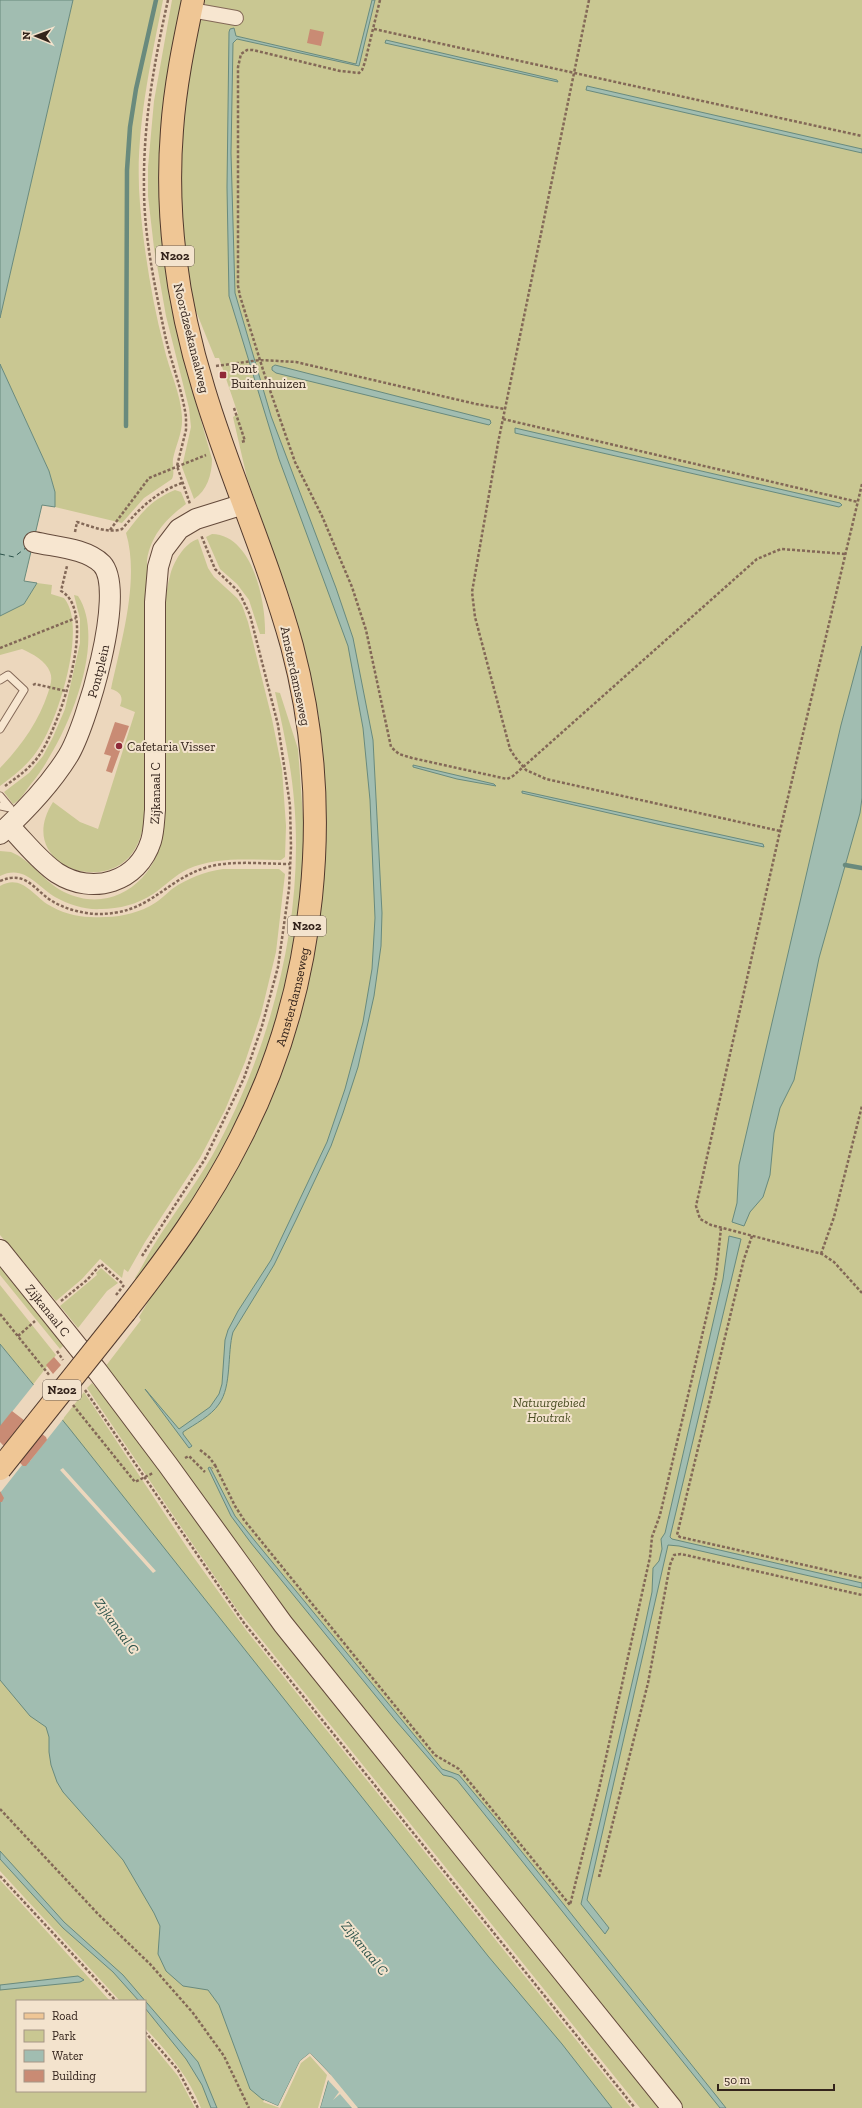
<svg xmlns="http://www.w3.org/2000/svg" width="862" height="2108" viewBox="0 0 862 2108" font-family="'Zilla Slab',serif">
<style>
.green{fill:#c9c792}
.water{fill:#a1bdb1;stroke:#698a7d}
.pier{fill:#ecd7bd}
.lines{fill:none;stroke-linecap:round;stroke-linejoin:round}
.stream{stroke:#698a7d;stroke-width:4.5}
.ferry{stroke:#2b524a;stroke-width:1;stroke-dasharray:5 4;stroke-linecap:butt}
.building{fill:#c98b74}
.lane-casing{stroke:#836857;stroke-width:9}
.street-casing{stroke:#836857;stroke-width:16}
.secondary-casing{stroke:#644a3b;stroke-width:22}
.primary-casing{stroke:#50382c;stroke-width:24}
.path{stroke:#836857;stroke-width:2.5;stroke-dasharray:3 2;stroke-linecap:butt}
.lane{stroke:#f7e6d0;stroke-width:7}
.street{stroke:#f7e6d0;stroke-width:14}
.secondary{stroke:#f7e6d0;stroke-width:20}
.primary{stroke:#efc695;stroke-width:22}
.primary-bridge-casing{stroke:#50382c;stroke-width:24;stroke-linecap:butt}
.path-bridge{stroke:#836857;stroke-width:2.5;stroke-dasharray:3 2;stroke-linecap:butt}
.primary-bridge{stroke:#efc695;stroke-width:22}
.poi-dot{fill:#902939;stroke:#f3e3cd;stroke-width:1.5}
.labels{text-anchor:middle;stroke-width:4;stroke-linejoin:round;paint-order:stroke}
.shield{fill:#f3e3cd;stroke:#6d5d50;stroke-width:1}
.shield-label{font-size:12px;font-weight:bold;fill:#33231b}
.street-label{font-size:13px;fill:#33231b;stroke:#f3e3cd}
.poi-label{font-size:13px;fill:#33231b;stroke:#f3e3cd;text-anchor:start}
.park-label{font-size:13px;font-style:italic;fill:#4a4e23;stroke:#f3e3cd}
.water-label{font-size:14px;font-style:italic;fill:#2b524a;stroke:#f3e3cd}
</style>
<rect width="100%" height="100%" fill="#ecd7bd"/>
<path class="green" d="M73,0h90c-13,66 -29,136 -23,204 4,47 12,97 24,143 5,23 17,47 18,70 1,15 -6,27 -9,42 -1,7 2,14 -1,20l-28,19 -22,25 -67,-16v-15l-6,-21 -49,-107v-46z
M172,0h12l-9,317 13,58 24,84c0,15 -5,32 -18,40l-12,-32 9,-40 -2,-19 -23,-92 -12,-68 -6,-52v-29l6,-66z
M203,0h659v2108h-181l-406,-507 -170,-234 36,-47 -2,-3c3,-5 13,-21 14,-26l102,-162 70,-324 -6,-87 -10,-50 -18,-67 -44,-123 -14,-61 5,-3 -19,-56h-4l-26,-64 -10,-102 5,-88 14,-82 7,-4 2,-10z
M175,490l6,2 5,12c-20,15 -35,31 -39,56l-1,245c-2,16 -3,33 -13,47 -29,44 -119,11 -80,-50l27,20 18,7 37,-117 -15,-6c4,-10 0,-14 -9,-17 10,-47 29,-109 15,-156 15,-20 25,-33 49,-43z
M212,534c41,1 54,68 53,100h-5l-11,-34 -12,-16 -17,-15 -14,-32z
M198,539l10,29 6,9 23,21 5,7 6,17 24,97 10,50 4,57 -1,31 -4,3c-31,0 -64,-4 -93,9 -13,6 -23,17 -35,25 -15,10 -34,15 -52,15 -15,1 -32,-4 -46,-12 -18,-11 -31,-33 -55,-21v-25l11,1c20,8 33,30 53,40 49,24 96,-14 99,-64 0,-51 1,-101 1,-152 0,-33 -3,-68 6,-100 3,-13 14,-33 28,-37z
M37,583l15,2 -1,9 13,4c24,28 -6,122 -25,150 -10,16 -24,27 -39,38v-18c21,-22 38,-45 48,-75 2,-7 5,-14 2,-21 -4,-11 -17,-18 -28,-23l-22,6v-39l24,-12z
M74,595l4,1c31,47 -14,148 -47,188 -5,6 -11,17 -18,20l-9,-12 25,-19 14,-17 10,-19 12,-28 15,-66v-24z
M275,692l5,1 18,56 7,95 -7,85 -17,80 -33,93 -48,90 -63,88 -2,-2c8,-12 14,-26 22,-38 18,-28 38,-55 55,-84 58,-106 93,-234 82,-356 -3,-36 -11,-72 -19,-108z
M223,869h56l6,5 -9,78 -15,62 -16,48 -20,48 -25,48 -55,84 -17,30 -4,-3 -2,9 -22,-19 -18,20 -26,22 -56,-66v-349c20,-12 32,7 47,18 13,8 29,13 43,13 21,1 41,-1 60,-11 8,-4 15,-11 22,-17 16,-11 32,-17 51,-20z
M0,1266l64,79 -4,4 -60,-74z
M101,1268l17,15 -11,8 -29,37 -18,-22 37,-31 -1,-2z
M0,1285l56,70 -56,72 31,-46 -31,-37z
M92,1383l36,42 535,683h-23l-404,-500 -149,-220z
M84,1392l108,163 54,75 385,478h-430c-12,-31 -33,-56 -56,-80v-27h-25l-120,-130v-372z
M0,1880l110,121h-93v90h128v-55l33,40 17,32h-195z"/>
<path class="water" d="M0,0h73l-73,318z
M372,0h3l-16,66 -122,-27 -4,4 -2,110 4,140 36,123 65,172 17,50 20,102 9,173 -1,33 -7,50 -16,71 -15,46 -12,33 -35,74 -22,45 -41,67c-6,21 -1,54 -14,72 -8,12 -24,20 -36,28v2l9,12 -3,2 -44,-59 34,40 31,-22 9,-13 3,-10 3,-44 3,-10 10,-19 33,-51 56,-118 18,-53 18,-67 9,-53 3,-51 -5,-118 -7,-72 -15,-82 -69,-187 -50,-163 -2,-109 2,-155 1,-3 4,-1 2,8 120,28z
M386,40l171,40 1,2 -173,-39z
M587,86l275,63v4l-276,-63z
M0,364l49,107 6,21v15l-13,-2 -18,76 13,2 -13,21 -24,12z
M275,365l215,55 1,3 -2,2 -213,-52 -4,-3v-3z
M515,428l325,75 2,2 -3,2 -324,-74z
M862,646v152l-2,15 -41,145 -25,122 -14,28 -6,25 -4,42 -7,22 -13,15 -6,14 -12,-4 5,-19 2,-38 102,-440z
M413,765l81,19 2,2 -39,-7 -44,-12z
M522,791l227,50 14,3 1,3 -103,-22 -139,-32z
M729,1236l12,3 -71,298 2,2 190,44v5l-183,-42 -11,-1 -81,355 22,28 -4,6 -24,-30 60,-260 11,-52 1,-24 6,-7 3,-12 -1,-10 4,-6 58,-254z
M0,1344l69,84 419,528 74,88 50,64h-292l10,-34 -20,-21 -10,8 -22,45 -16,-7 -12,-10 -31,-84 -11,-15 -25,-4 -17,-15 -8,-17 2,-28 -6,-13 -31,-53 -60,-68 -6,-10 -6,-17 -2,-13v-15l-3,-10 -16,-11 -30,-36z
M210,1467l25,49 20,25 187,228 17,6 35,42 232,291h-6l-263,-328 -5,-3 -9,-2 -46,-53 -146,-179 -20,-27 -23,-48z
M0,1851l64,71 59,53 24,28 51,59 19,46h-6l-9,-23 -16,-26 -41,-51v-7h-6l-26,-29 -50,-44 -63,-69z
M78,1976l6,4 -4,2 -80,8v-5z"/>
<path class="pier" d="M35,1383l29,35 -34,43 -4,-1 -26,33v-66z
M63,1468l93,103 -3,2 -93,-103z
M310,2053l20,21 28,34h-6l-12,-14 -7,6 6,-8 -11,-12 -8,28h-2l9,-33 -17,-19 -9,7 -21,45 -17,-6 1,-2 14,6 22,-45z"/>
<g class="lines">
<path class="stream" d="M126,426l1,-256 3,-43 6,-38 20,-89
M845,865l17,3"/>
<path class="ferry" d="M0,554l14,3 13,-10"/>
</g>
<path class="building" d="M310,29l14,3 -3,14 -14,-3z
M115,722l14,4 -17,47 -6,-2 5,-15 -7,-2z
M54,1357l7,8 -8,9 -7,-9z
M12,1411l34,26 1,3 -21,26h-3l-23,-24v-16z
M0,1491l4,7 -2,4h-2z"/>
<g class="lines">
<g class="lane-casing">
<path id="lane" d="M0,680l8,-5 16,15 -24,39
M0,796l10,12
M0,806l10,2"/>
</g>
<g class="street-casing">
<path id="street" d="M191,10l45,8"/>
</g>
<g class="secondary-casing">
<g id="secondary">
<path id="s1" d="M9,826c15,15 30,35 48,47 36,23 81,9 94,-32 3,-10 3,-21 4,-31v-208l3,-35 5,-17 16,-21 17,-10 48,-15"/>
<path id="s2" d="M0,834c25,-23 50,-49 68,-78 18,-29 59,-165 34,-192 -16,-16 -47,-17 -68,-22"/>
<path id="s3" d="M0,1250l98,122 70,93 115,159 389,484"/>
</g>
</g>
<g class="primary-casing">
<g id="primary">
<path id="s4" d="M125,1312c43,-55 84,-111 115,-173 77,-149 95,-331 52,-493 -24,-87 -62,-170 -88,-256 -26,-84 -39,-172 -32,-260 3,-44 12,-87 21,-130"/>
</g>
</g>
<path class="path" d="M168,0c-14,62 -25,125 -24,188 0,49 11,99 21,147 6,27 17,54 21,82v13l-9,36 13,38
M380,0l-15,62 -3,8 -3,3 -19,-2 -87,-21h-6l-6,4 -3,13v219l2,10 24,77 31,89 27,54 30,71 14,43 25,117 8,7 13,4 95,21 6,-3 244,-217 24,-10 65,5
M589,0l-91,443 -26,149 3,25 35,132 5,8 11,13 20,9 234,52
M374,29l488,107
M216,366l44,-6 36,2 180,42 29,5
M234,408l11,33 -4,1
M503,419l355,83
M862,484l-82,347 -84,375 4,13 11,6 111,29 12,8 28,31
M110,530l39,-52 57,-23
M75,532l2,-10c13,4 32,12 45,7 18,-21 34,-37 60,-46
M0,648l76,-30
M33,685l2,-1 31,7
M5,786c14,-10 28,-20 37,-35 18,-29 57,-139 19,-160l6,-25
M0,881c26,-11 33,8 52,20 13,8 29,12 44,13 55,1 67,-34 112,-47 24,-7 58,-3 82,-3
M752,1236l-8,23 -67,276 3,2 182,41
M821,1254l13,-37 28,-111
M142,1256l63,-97 39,-81 18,-52 16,-59 11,-78 2,-42 -1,-42 -12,-80 -28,-110 -11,-23 -24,-23 -14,-34
M61,1301l26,-21 14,-16 22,20
M0,1314l50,62
M18,1336l17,-15
M57,1351l6,9
M85,1390l159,233 391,485
M73,1405l62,77 18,-9
M200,1450l9,7 6,8 -3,3
M185,1458l4,-2 16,16
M215,1465l20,41 9,14 191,235 24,14 111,136 29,-116 51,-232 2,-20 8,-22 56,-239 5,-48
M0,1809l98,105 52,50 43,49 31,43 25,52
M0,1876l116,125
M599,1877l49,-194 22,-118 4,-10 7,-1 181,41
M145,2032l33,38 20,38"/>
<use href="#lane" class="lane"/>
<use href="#street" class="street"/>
<use href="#secondary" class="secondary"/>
<use href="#primary" class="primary"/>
<g class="primary-bridge-casing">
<path id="primary-bridge" d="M0,1469l125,-157"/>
</g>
<path class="path-bridge" d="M116,1295l8,-10"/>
<use href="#primary-bridge" class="primary-bridge"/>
</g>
<g class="poi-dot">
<rect x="219" y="371" width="8" height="8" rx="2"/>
<circle cx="119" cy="746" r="4"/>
</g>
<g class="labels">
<g class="shield">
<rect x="156" y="246" width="38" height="20" rx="3"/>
<rect x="288" y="916" width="38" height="20" rx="3"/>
<rect x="43" y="1380" width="38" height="20" rx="3"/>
</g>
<g class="shield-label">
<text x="175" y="260">N202</text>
<text x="307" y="930">N202</text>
<text x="62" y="1394">N202</text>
</g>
<g class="street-label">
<text transform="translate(192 338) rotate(76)" y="5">Noordzeekanaalweg</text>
<text dy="5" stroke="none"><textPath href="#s2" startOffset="194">Pontplein</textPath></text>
<text transform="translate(296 676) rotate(78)" y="5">Amsterdamseweg</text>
<text dy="5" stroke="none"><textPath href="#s1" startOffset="231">Zijkanaal C</textPath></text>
<text dy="5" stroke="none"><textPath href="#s4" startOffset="360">Amsterdamseweg</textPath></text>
<text dy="5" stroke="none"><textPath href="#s3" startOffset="77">Zijkanaal C</textPath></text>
</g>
<g class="poi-label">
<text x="231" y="373">Pont<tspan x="231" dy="15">Buitenhuizen</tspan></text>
<text x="127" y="751">Cafetaria Visser</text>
</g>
<g class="park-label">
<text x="549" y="1407">Natuurgebied<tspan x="549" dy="15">Houtrak</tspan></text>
</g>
<g class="water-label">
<text transform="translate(117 1626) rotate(54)" y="5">Zijkanaal C</text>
<text transform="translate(365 1948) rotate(51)" y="5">Zijkanaal C</text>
</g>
</g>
<rect x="16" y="2000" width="130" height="92" fill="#f3e3cd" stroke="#a69686"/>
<rect x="24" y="2013" width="20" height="6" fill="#efc695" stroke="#a69686"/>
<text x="52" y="2020" font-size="12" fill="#33231b">Road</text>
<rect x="24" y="2030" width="20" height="12" fill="#c9c792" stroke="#a69686"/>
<text x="52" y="2040" font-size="12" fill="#33231b">Park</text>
<rect x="24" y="2050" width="20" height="12" fill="#a1bdb1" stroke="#a69686"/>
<text x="52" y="2060" font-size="12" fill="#33231b">Water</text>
<rect x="24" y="2070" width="20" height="12" fill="#c98b74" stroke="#a69686"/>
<text x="52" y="2080" font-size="12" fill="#33231b">Building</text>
<g transform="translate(36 36) rotate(271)" stroke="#f3e3cd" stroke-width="3" paint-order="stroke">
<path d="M0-3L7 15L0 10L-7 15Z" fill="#33231b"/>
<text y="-6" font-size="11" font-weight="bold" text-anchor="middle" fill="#33231b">N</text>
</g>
<path d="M718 2084v6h116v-6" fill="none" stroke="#33231b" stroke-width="2"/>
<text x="724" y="2084" font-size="12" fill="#33231b" stroke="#f3e3cd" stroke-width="3" paint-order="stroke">50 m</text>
</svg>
